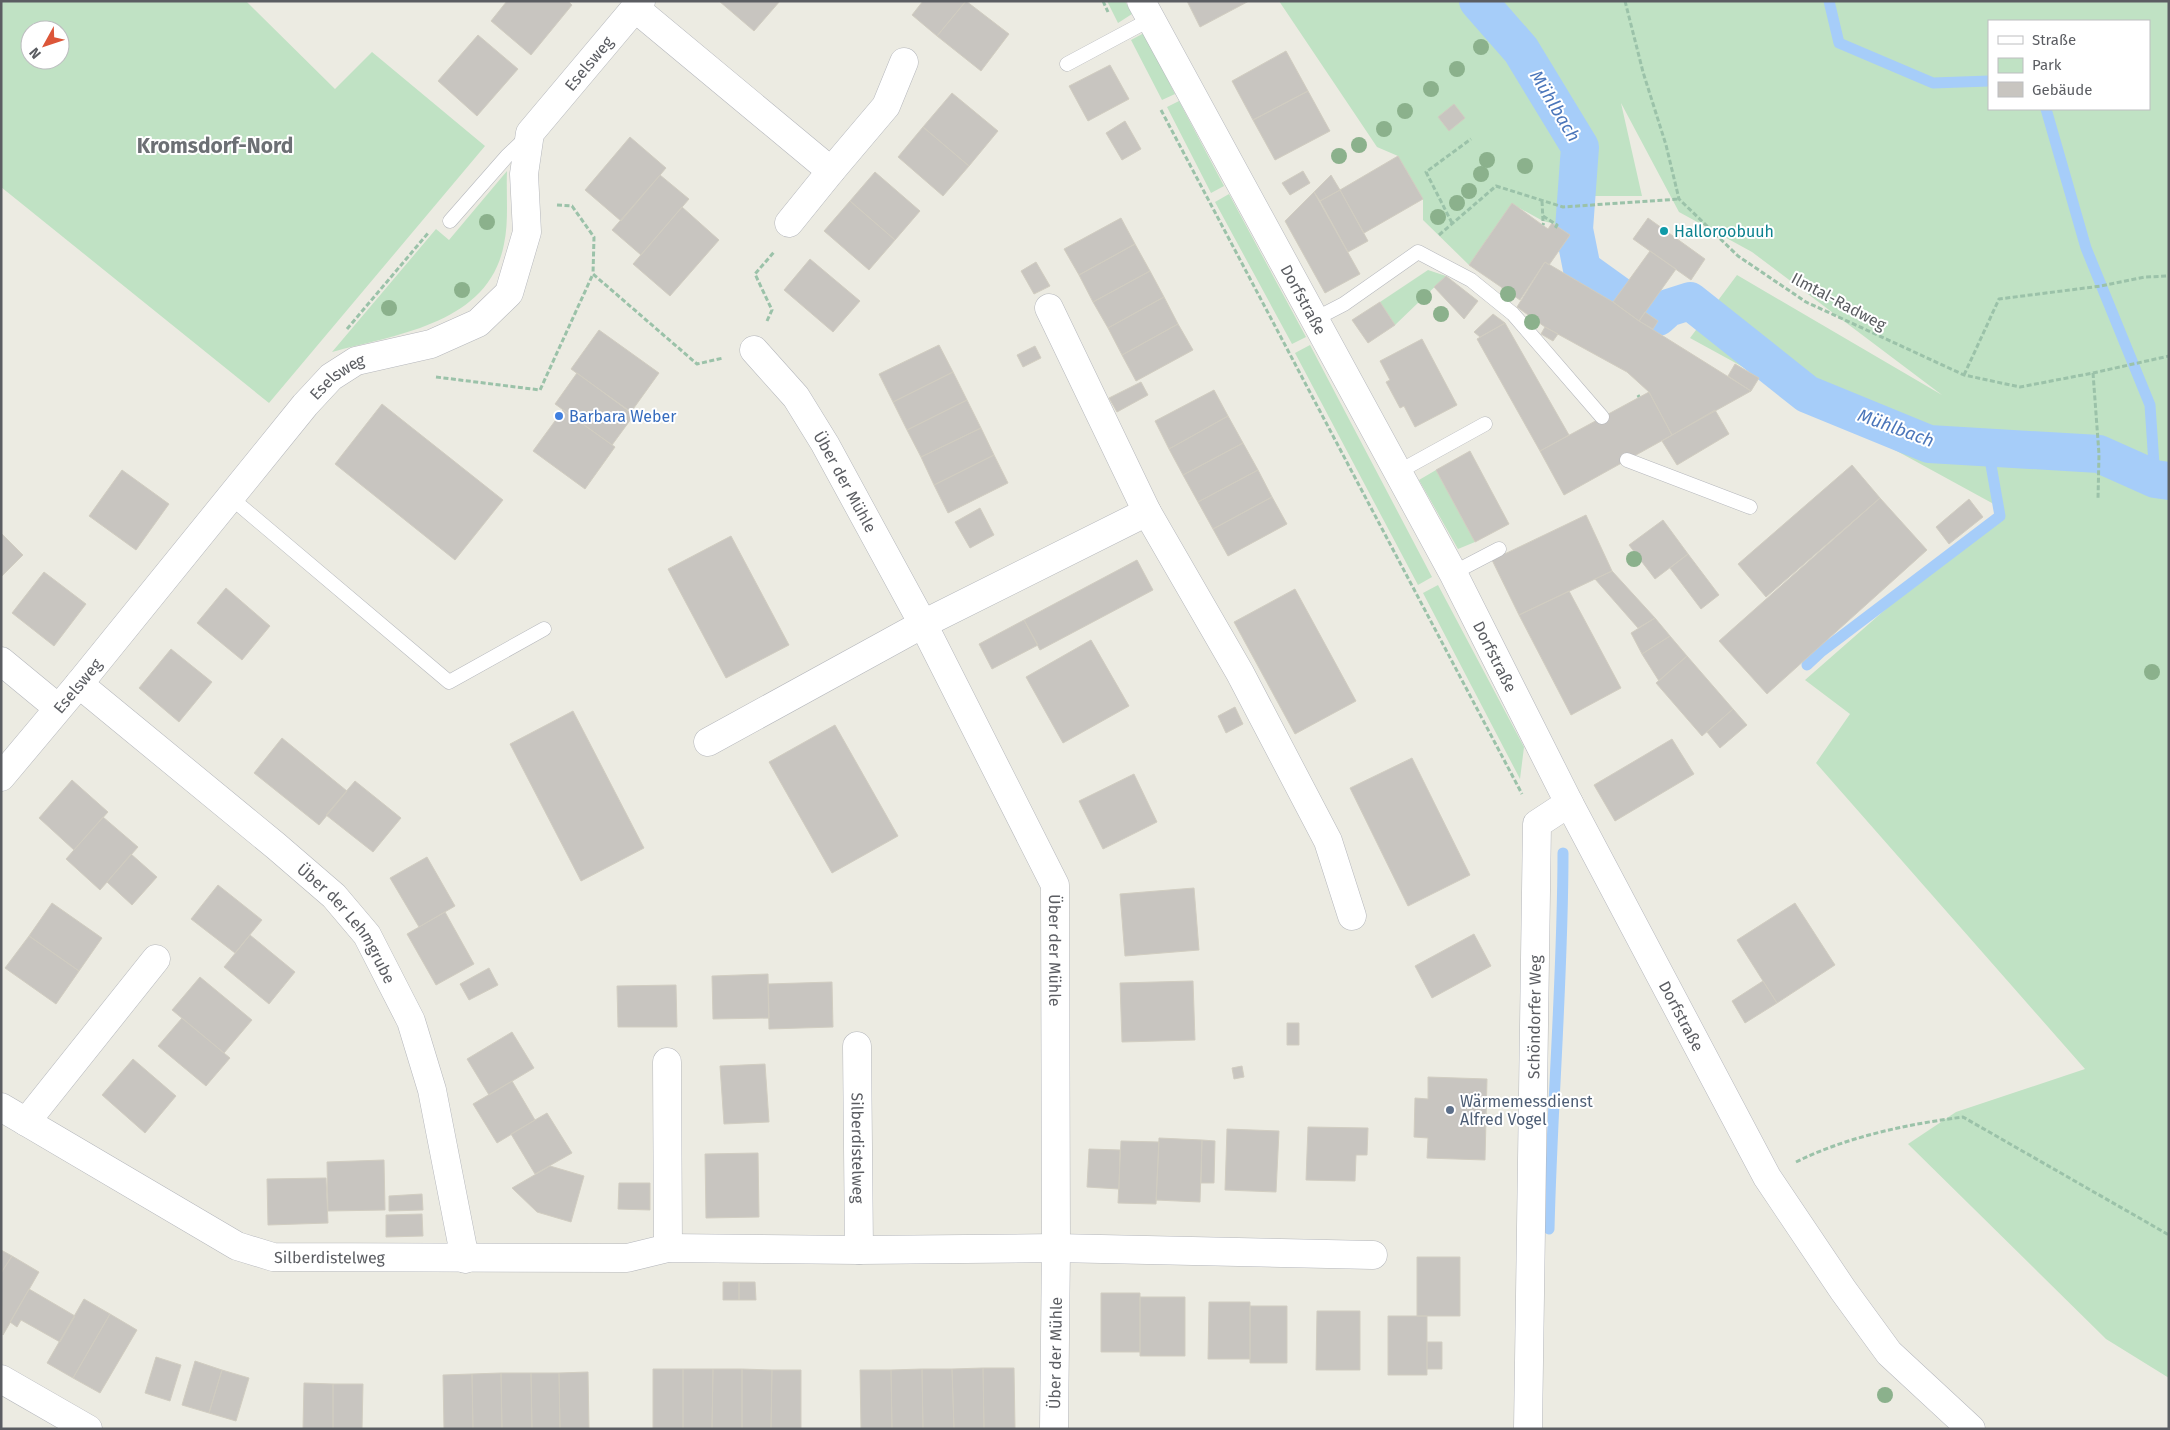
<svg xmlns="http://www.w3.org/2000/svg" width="2170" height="1430" viewBox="0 0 2170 1430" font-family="'Fira Sans',sans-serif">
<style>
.green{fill:#c0e2c4;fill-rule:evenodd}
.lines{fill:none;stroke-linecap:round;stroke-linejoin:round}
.stream{stroke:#a6cdf9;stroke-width:11}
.canal{stroke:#a6cdf9;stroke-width:38}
.building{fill:#c8c5c0;stroke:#d1cdc1}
.lane-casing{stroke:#b5b7bc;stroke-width:15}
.street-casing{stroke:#b5b7bc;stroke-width:29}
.secondary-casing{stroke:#b6b8be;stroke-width:29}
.path{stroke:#9bc2a9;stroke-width:3;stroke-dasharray:5 2.5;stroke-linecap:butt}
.lane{stroke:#fff;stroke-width:14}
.street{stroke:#fff;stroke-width:28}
.secondary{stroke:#fff;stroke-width:28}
.tree{fill:#8bb18c}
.culture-dot{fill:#0f9aa8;stroke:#fff;stroke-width:2}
.shop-dot{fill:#3f7fe0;stroke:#fff;stroke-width:2}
.service-dot{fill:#5c6f8a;stroke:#fff;stroke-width:2}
.labels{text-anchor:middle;stroke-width:4;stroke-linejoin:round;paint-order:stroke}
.street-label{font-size:16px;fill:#5b5d62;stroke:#fff}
.culture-label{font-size:16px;fill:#0d838f;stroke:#fff;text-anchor:start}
.shop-label{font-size:16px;fill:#366cbe;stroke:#fff;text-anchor:start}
.service-label{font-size:16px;fill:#4e5e75;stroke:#fff;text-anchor:start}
.water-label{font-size:18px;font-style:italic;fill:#4b76ba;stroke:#fff}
.district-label{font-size:21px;font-weight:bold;fill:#6c6f74;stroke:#fff}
</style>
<rect width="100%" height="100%" fill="#ecebe2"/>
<path class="green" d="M1,1h245l89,88 37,-37 113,94 -216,257 -268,-216zM30,30h30v30h-30z
M1107,1h18l7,13 -14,9z
M1279,1h890v1377l-63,-39 -198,-195 48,-32 129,-43 -269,-306 34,-49 -45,-34 196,-172 -311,-170 47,-63 205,120 -190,-143 -73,-40 -58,-109 21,93h-79v11l-4,18 -16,-4 -31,-17 -43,61 -46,-45v-21l-25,-43 -21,-9zM1989,21h160v88h-160z
M1144,33l31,61 -13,6 -31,-60z
M1179,101l45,85 -13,7 -44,-86z
M507,171c-1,24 2,50 -3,73 -15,80 -107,90 -172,108l104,-123 13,11z
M1229,194l77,143 -14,7 -77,-142z
M1428,270l18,6 -51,49 -15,-23z
M1310,345l122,232 -14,8 -123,-232z
M1436,470l39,72 -17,7 -39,-69z
M1438,585l86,162 -4,32 -97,-186z"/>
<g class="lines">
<path class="stream" d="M1829,1l10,42 94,40 56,-2
M2046,109l40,139 64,157 5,74
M1807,665l15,-14 178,-135 -12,-68
M1549,1229c3,-126 14,-251 14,-376"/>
<path class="canal" d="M1478,1l43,49 59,97 -6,82 8,40 36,26
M1642,316l16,1 10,-9 22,-7 117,93 122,50 170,10 56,25 14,2"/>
</g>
<path class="building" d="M507,1h61l4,4 -41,50 -40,-34z
M719,1h61l-26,30z
M923,1h43l-29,35 -25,-21z
M966,1l43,33 -28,37 -44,-35z
M1187,1h62l-49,26z
M478,35l40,34 -41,47 -39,-35z
M1286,51l22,40 -55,29 -21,-39z
M1110,65l19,34 -41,22 -19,-35z
M1308,91l22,40 -55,29 -22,-40z
M952,93l46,38 -29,35 -46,-39z
M1454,104l11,14 -16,13 -11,-14z
M1125,121l16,28 -19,11 -16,-27z
M923,127l46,39 -26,30 -45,-39z
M630,137l36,31 -45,53 -36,-31z
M1398,156l25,43 -59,34 -24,-43z
M1303,171l7,12 -20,12 -8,-12z
M875,172l45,39 -25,29 -45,-39z
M660,175l29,24 -48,56 -29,-25z
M1331,175l9,15 -20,11 -6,-9z
M1340,190l28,51 -20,11 -28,-51z
M1314,192l46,82 -35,19 -40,-72z
M850,201l45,39 -26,30 -45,-39z
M1512,203l36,26 4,-6 18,12 -21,30 -4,-3 -25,38 -51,-35z
M682,207l37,33 -49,56 -37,-32z
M1121,218l14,26 -56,31 -15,-26z
M1648,218l57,41 -14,21 -58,-41z
M1135,244l15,27 -57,31 -14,-27z
M1650,251l26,18 -37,52 -26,-19z
M810,259l50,42 -27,31 -49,-42z
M1036,262l14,24 -16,8 -13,-23z
M1545,262l68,40 26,19 112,70 -79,44 -23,-43 -22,-20 -82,-45 -28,-20z
M1150,271l14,26 -56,31 -15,-26z
M1446,276l32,25 -14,18 -30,-32z
M1164,297l14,27 -56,31 -14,-27z
M1380,302l15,23 -27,18 -16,-23z
M1645,312l13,9 -5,8 -14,-8z
M1493,314l12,9 -25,14 -6,-5z
M1505,323l64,112 -29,16 -63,-112z
M1178,324l15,26 -57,31 -14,-26z
M1545,327l13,7 -5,7 -12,-7z
M599,330l60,43 -28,39 -60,-43z
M1422,339l35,66 -42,22 -11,-21 -4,2 -14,-26 4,-2 -10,-19z
M939,345l14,27 -60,30 -14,-28z
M1035,346l6,12 -18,9 -6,-12z
M1735,364l24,14 -8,13 -23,-15z
M953,372l14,28 -60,30 -14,-28z
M577,373l57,42 -22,30 -57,-41z
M1141,382l7,13 -31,17 -8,-14z
M1214,390l14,26 -59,33 -14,-28z
M1649,392l23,43 -108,60 -24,-44z
M967,400l14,28 -60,29 -14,-27z
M382,404l121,96 -48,60 -120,-96z
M563,410l52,37 -30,42 -52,-38z
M1715,410l14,24 -52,31 -15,-24z
M1228,416l15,27 -60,32 -14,-26z
M981,428l13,27 -60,30 -13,-28z
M1243,443l15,27 -60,32 -15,-27z
M1470,451l39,73 -34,18 -39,-72z
M994,455l14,28 -60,30 -14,-28z
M1852,465l28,33 -114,99 -28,-33z
M122,470l47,34 -33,46 -47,-34z
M1258,470l14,27 -59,32 -15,-27z
M1272,497l15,27 -59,32 -15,-27z
M1880,498l47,52 -160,144 -48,-53z
M1969,499l14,18 -34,27 -13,-17z
M980,508l14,27 -24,13 -15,-26z
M1586,515l26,56 -93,44 -27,-55z
M1663,520l25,34 -33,25 -26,-34z
M1,533l22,22 -22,22z
M731,536l58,109 -63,33 -58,-109z
M1688,554l31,41 -18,14 -31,-41z
M1137,560l16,30 -113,60 -16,-30z
M1612,571l43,47 -17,10 -43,-49z
M44,572l42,32 -32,42 -42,-33z
M226,588l44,38 -28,34 -45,-37z
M1295,589l61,112 -61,33 -61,-112z
M1569,591l52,97 -50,27 -52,-100z
M1655,618l15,18 -28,18 -11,-21z
M1024,620l14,25 -46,24 -13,-25z
M1670,636l17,20 -28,25 -17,-27z
M1091,640l38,66 -66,37 -37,-66z
M171,649l41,33 -33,40 -40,-34z
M1687,656l46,53 -31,27 -46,-53z
M1235,707l8,17 -17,9 -8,-17z
M1733,709l14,16 -27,23 -13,-16z
M573,711l71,137 -63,33 -71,-137z
M835,725l63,111 -66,37 -63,-111z
M282,738l65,53 -28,34 -65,-52z
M1672,739l22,35 -79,47 -21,-36z
M1412,758l58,117 -62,31 -58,-118z
M1134,774l23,48 -54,27 -24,-48z
M72,780l36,32 -34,38 -35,-32z
M355,781l46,37 -28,34 -47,-37z
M103,817l35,30 -38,43 -34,-31z
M131,854l26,23 -25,28 -25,-23z
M427,857l28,49 -36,21 -29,-49z
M218,885l44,35 -27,33 -44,-34z
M1194,888l5,62 -74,6 -5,-62z
M52,903l50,35 -23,33 -50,-35z
M1795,903l40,62 -58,38 -40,-63z
M445,912l29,52 -38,21 -29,-51z
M1474,934l17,32 -59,32 -17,-32z
M250,935l45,37 -26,32 -45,-37z
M29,936l50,35 -23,33 -51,-36z
M489,968l9,17 -29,15 -9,-16z
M768,974l1,44 -56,1 -1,-43z
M200,977l52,43 -28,33 -52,-43z
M1193,981l2,59 -73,2 -2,-59z
M1763,981l14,22 -32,20 -13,-22z
M832,982l1,45 -64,2 -1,-45z
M676,985l1,42h-59l-1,-41z
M182,1018l48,40 -24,28 -48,-40z
M1287,1023h12v22h-12z
M512,1032l22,36 -45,27 -22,-36z
M133,1059l43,37 -31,37 -43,-38z
M765,1064l4,58 -45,2 -4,-58z
M1242,1066l2,11 -10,2 -2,-11z
M1428,1077l59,2 -2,81 -58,-2 1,-20 -14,-1 1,-39 13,1z
M512,1081l23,39 -38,23 -24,-39z
M547,1113l25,40 -37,21 -24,-40z
M1308,1127l60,1 -1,27h-11l-1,26 -49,-1z
M1227,1129l52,2 -3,61 -51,-2z
M1159,1138l43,2 -2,62 -44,-2z
M1202,1140l13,1 -1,42h-13z
M1121,1141l38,1 -3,62 -38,-1z
M1089,1149l31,1 -1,39 -32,-2z
M758,1153l1,64 -53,1 -1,-64z
M384,1160l1,50 -57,1 -1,-49z
M550,1166l34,10 -13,46 -34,-10 -25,-24z
M326,1178l2,45 -60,2 -1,-46z
M619,1183h31v27l-32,-1z
M422,1194l1,16 -34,1v-15z
M422,1214l1,22 -37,1v-22z
M1,1250l11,6 -11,17z
M12,1256l27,16 -36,63 -2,-62z
M1417,1257h43v59h-43z
M723,1282h16v18h-16z
M739,1282h16l1,18h-17z
M29,1289l46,27 -15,26 -39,-22 -4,7 -7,-5z
M1101,1293h39v59h-39z
M1140,1297h45v59h-45z
M84,1299l26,15 -37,64 -26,-15z
M1209,1302h41v57h-42z
M1250,1306h37v57h-37z
M1317,1311h43v59h-44z
M110,1314l27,16 -37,63 -27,-15z
M1388,1316h39v59h-39z
M1427,1342h15v27h-15z
M156,1357l25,8 -11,36 -25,-8z
M195,1361l27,9 -13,43 -27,-8z
M983,1368h31l1,61h-31z
M983,1368l1,61h-30l-2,-60z
M653,1369h30v60h-30z
M683,1369h30l-1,60h-29z
M713,1369h29v60h-30z
M742,1369l30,1 -1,59h-29z
M922,1369l1,60h-31l-1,-59z
M922,1369h30l2,60h-31z
M222,1370l27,8 -13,43 -27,-8z
M772,1370h29v59h-30z
M860,1370h31l1,59h-31z
M588,1372l1,57h-29l-1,-56z
M501,1373l1,56h-29l-1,-55z
M501,1373h30l1,56h-30z
M531,1373h28l1,56h-28z
M472,1374l1,55h-29l-1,-54z
M304,1383l29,1v45h-30z
M333,1384h30l-1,45h-29z"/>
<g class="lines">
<g class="lane-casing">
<path id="lane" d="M1067,64l84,-45
M450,221l57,-65 20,-19
M1315,319l29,-15 74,-52 53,28 42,34 89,103
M1627,460l123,47
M1398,472l87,-48
M230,497l219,185 95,-53
M1453,573l46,-24"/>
</g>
<g class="street-casing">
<g id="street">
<path d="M635,8l196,163 55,-65 18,-44"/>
<path d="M789,223l42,-52"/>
<path d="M1049,308l98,204"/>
<path id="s1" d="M754,350l42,47 29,47 98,180 132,261 1,363 -2,181"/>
<path d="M1,661l57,47"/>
<path id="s2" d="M79,684l197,162 58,50 33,39 44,86 21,69 33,169"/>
<path d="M708,742l215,-118 224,-112 93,161 88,168 24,75"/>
<path id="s3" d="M1,777l78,-93 226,-279 26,-28 25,-16 75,-17 47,-21 31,-30 18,-61 -3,-58 6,-41 111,-132"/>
<path id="s4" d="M857,1046l2,204"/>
<path d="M667,1062l1,186"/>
<path id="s5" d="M1,1107l236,139 36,11 354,1 41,-10 191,2 197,-2 317,7"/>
<path d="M26,1122l130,-163"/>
<path d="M1,1379l87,50"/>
<path id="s6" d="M1528,1429l9,-605 32,-21"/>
</g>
</g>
<g class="secondary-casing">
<g id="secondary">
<path id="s7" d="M1141,1l312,572 116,230 198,374 76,113 46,63 82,76"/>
</g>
</g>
<path class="path" d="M1103,1l5,11
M1625,1l18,71 23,73 13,54 59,57 68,46 158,73 56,12 73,-14 76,-17
M1161,110l361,684
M1542,201l1,20 1,1 -1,3
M557,205l15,1 22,31 -1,37
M1543,216l14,9 -3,5
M1452,223l-26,-51 45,-33
M1439,235l57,-49 67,21 116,-8
M767,321l5,-11 -17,-36 19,-22
M347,329l82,-97
M2093,373l6,81 -1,45
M1964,375l35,-76 102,-13 44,-9 24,-1
M436,377l104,13 53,-116 104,90 26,-6
M1638,395l1,2
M1796,1162c50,-25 112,-38 167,-45l206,118"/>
<use href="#lane" class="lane"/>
<use href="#street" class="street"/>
<use href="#secondary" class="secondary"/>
</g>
<g class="tree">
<circle cx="1481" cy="47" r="8"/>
<circle cx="1457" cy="69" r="8"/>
<circle cx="1431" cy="89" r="8"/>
<circle cx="1405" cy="111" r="8"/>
<circle cx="1384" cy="129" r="8"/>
<circle cx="1359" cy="145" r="8"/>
<circle cx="1339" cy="156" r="8"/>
<circle cx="1487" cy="160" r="8"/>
<circle cx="1525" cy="166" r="8"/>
<circle cx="1481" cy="174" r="8"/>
<circle cx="1469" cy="191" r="8"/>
<circle cx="1457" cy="203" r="8"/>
<circle cx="1438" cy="217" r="8"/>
<circle cx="487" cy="222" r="8"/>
<circle cx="462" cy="290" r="8"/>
<circle cx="1508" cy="294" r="8"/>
<circle cx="1424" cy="297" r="8"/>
<circle cx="389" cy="308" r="8"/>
<circle cx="1441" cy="314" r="8"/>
<circle cx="1532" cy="322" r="8"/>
<circle cx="1634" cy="559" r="8"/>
<circle cx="2152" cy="672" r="8"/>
<circle cx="1885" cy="1395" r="8"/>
</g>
<circle class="culture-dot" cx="1664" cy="231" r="5"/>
<circle class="shop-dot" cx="559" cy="416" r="5"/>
<circle class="service-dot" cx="1450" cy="1110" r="5"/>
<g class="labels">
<g class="street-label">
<text dy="6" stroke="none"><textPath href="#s3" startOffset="974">Eselsweg</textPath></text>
<text dy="6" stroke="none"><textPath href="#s7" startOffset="340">Dorfstraße</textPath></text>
<text transform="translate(1839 301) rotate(28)" y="6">Ilmtal-Radweg</text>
<text dy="6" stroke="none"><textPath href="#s3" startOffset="524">Eselsweg</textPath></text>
<text dy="6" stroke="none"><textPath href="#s1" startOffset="161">Über der Mühle</textPath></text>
<text dy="6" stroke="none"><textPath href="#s7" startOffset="745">Dorfstraße</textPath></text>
<text dy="6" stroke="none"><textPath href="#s3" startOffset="119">Eselsweg</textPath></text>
<text dy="6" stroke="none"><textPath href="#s2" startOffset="361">Über der Lehmgrube</textPath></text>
<text dy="6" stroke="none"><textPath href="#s1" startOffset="681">Über der Mühle</textPath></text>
<text dy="6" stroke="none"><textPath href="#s7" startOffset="1150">Dorfstraße</textPath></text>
<text dy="6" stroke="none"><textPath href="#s6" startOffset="412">Schöndorfer Weg</textPath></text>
<text dy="6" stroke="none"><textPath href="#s4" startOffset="102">Silberdistelweg</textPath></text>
<text dy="6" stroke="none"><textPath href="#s5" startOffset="368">Silberdistelweg</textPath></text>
<text transform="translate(1055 1353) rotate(-89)" y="6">Über der Mühle</text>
</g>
<g class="culture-label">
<text x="1674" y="237">Halloroobuuh</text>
</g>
<g class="shop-label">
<text x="569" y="422">Barbara Weber</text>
</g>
<g class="service-label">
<text x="1460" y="1107">Wärmemessdienst<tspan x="1460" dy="18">Alfred Vogel</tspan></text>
</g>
<g class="water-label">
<text transform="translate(1555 106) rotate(59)" y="6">Mühlbach</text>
<text transform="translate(1896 428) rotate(20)" y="6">Mühlbach</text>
</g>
<g class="district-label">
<text x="215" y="153">Kromsdorf-Nord</text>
</g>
</g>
<rect width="2170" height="1430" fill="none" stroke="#5b5d62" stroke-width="5"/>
<rect x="1988" y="20" width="162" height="90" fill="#ffffff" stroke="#bdbec0"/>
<rect x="1998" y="36" width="25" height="8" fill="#ffffff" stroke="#bdbec0"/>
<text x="2032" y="45" font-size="15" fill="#5b5d62">Straße</text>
<rect x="1998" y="58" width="25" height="15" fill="#c0e2c4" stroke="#bdbec0"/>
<text x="2032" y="70" font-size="15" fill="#5b5d62">Park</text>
<rect x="1998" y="82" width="25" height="15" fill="#c8c5c0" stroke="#bdbec0"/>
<text x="2032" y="95" font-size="15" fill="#5b5d62">Gebäude</text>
<g transform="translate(45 45) rotate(230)"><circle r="24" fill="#ffffff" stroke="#bdbec0"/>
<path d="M0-4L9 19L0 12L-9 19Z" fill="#dc5639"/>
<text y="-8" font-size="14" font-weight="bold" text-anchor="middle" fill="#5b5d62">N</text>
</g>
</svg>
